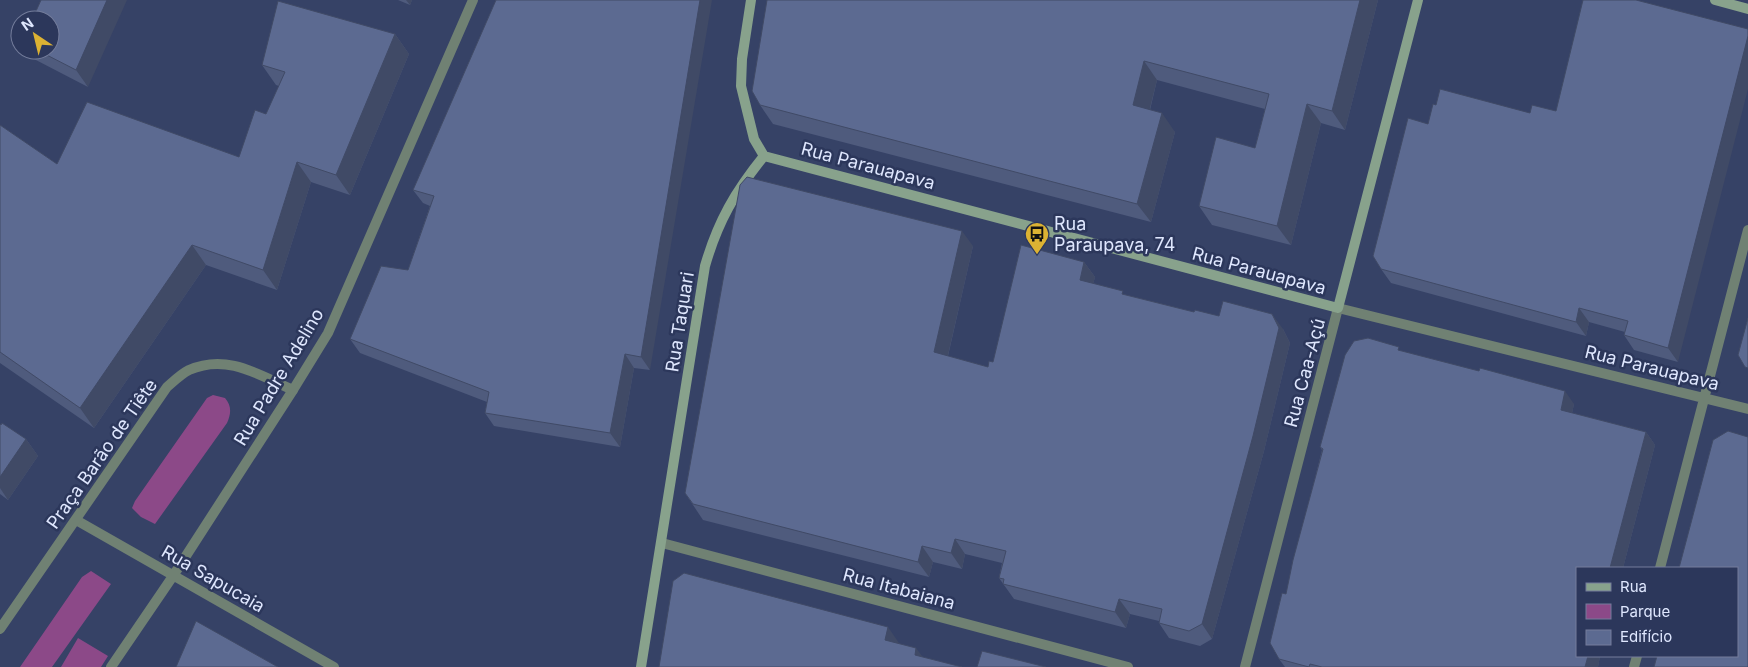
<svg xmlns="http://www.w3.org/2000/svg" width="1748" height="667" viewBox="0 0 1748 667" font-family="Inter,sans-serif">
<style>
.green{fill:#8c4988}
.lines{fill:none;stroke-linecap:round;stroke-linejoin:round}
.minor{stroke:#708173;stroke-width:10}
.tertiary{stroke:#708173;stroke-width:10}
.secondary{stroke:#88a28c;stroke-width:10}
.wall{fill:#4f5b7d}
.shaded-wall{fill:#404a66}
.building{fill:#5c6a91;stroke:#404a66}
.labels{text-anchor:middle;stroke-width:5;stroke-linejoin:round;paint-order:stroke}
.street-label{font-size:18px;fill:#dfe7fe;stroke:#2c375b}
.poi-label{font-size:18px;fill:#dfe7fe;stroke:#2c375b;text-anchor:start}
</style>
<rect width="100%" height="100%" fill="#364266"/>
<path class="green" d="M213,395l12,3c7,8 6,16 2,25l-72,101 -14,-7 -9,-9 3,-7 72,-103z
M91,571l20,13 -59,83h-32l62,-90z
M78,638l30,18 -7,11h-40z"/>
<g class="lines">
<path class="minor" d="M76,520l258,147
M662,543l466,124
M1660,568l88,-338
M111,667l62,-91 120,-186
M1245,667l93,-359 410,101
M1634,667l3,-11"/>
<path class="tertiary" d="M0,629l167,-242c7,-6 14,-13 22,-17 38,-17 70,5 104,20l35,-57 145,-333"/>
<path class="secondary" d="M751,0l-9,59 -1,27 13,53 10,17
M1715,0l33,9
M764,156l574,152 80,-308
M641,667l64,-401c13,-45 30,-74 59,-110"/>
</g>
<path class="wall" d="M41,0l47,87 -54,-28 -7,-9h23z
M398,0h14l-2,5z
M496,0l154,370 -16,-2 -14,79 -126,-21 -9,-13 2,-11 -127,-49 -10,-14 58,-69 22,-64 -7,-3 -10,-13z
M767,0h611l-33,130 -24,-7 -30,122 -79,-20 -13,-19 56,-58 10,-39 -108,-29 -7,30 25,22 -24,90 -378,-98 -13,-19z
M395,34l14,20 -59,141 -39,-13 -34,108 -71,-25 -112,163 -94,-65v-238l57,39 182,-7 27,-43 13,-28 -3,-1 -14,-20z
M1556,111l122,251 -44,-12 -10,-15 1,-3 -36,-10 -3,14 -195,-53 -10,-14 47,-145z
M973,246l-25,110 40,11 96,-105 11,15 -2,7 33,11 68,17 25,4 64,13 7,14 -26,108 -52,188 -12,7 -31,-8 -10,-15v-2l-29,-7 -4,14 -112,-29 -15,-21 3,-15 -37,-9 -3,15 -29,-7 -4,15 -226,-57 -18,-27z
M1402,351l172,53 -2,9 74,19 9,13 -32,123h-46v88h23l-2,11h-313l-6,-8 7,-65 36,-144 -2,-3z
M0,424l26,15 12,17 -30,44 -8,-6z"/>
<path class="shaded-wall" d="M107,0h20l-39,87 -12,-17z
M406,0h6l-2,5z
M700,0h12l-62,370 -9,-13z
M1360,0h18l-33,130 -13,-19z
M395,34l14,20 -59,141 -14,-20z
M1748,36v53l-70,273 -10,-14z
M1144,61l13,19 -11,44 -13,-19z
M1307,104l14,19 -30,122 -14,-19z
M1162,113l13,19 -24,90 -14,-18z
M297,162l14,20 -34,108 -14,-20z
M962,231l11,15 -28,122 -11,-16z
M192,245l14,20 -112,163 -14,-20z
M1084,262l11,15 -5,19 -10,-16z
M1579,308l10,14 -3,14 -10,-14z
M1272,314l11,15 7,14 -26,108 -52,188 -10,-15z
M625,354l9,14 -14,79 -10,-14z
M1565,391l9,13 -4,19 -9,-13z
M1646,432l9,13 -32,123h-13z
M26,439l12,17 -30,44 -8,-12v-11z
M955,539l10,15 -3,15 -11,-16z
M922,546l11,16 -4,15 -11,-15z
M1119,599l11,15 -4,14 -11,-16z
M888,627l11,16 -3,13 -11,-16z
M916,648l12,16 -13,-9z
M1588,656h12l-2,11h-13z"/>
<path class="building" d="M41,0h66l-31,70 -39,-20h13v-30h-18z
M496,0h204l-59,357 -16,-3 -15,79 -125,-20 4,-21 -139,-53 31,-73 27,4 26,-74 -21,-6z
M767,0h593l-28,111 -25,-7 -30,122 -78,-20 17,-69 39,11 14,-54 -125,-33 -11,44 29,8 -25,91 -377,-99 -8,-14z
M1583,0h53l112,29v7l-80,312 -44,-13 4,-14 -49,-13 -3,14 -195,-53 -8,-13 35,-138 20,6 5,-20 3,1 4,-16 90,24 2,-8 24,6z
M278,1l117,33 -59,141 -39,-13 -34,108 -71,-25 -112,163 -80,-56v-227l57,39 30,-62 152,55 16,-47 11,4 19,-42 -23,-7z
M747,177l215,54 -28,121 54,15 1,-6 4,1 28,-117 63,17 -4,18 43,11 -1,3 72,18 1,-2 24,6 4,-15 49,13 7,14 -26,108 -51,188 -13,7 -30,-8 3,-14 -43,-10 -4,13 -112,-28 1,-5 -5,-1 7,-27 -51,-12 -4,14 -29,-7 -4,16 -225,-58 -8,-11 55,-308z
M1748,318v50l-3,-1 -7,-12z
M1368,338l31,9 -1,3 81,21 1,-3 85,23 -4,19 85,22 -36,136h-33v88h11l-3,11h-263l-12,-3 -1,3 -30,-8 -9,-16 12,-50 4,1 7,-34 30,-111 -3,-2 25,-92 9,-14z
M2,423l24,16 -26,38v-53l1,1z
M1728,431l20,6v230h-94l3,-11h80v-88h-58l34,-128z
M684,573l204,54 -3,13 31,8 -1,7 47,12h-303l14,-86z
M196,621l82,46h-102z
M982,651l64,16h-69z"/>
<defs>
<g id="bus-pin" transform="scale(1.25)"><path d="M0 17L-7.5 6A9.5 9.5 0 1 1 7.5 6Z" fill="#dcb233" stroke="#2c375b"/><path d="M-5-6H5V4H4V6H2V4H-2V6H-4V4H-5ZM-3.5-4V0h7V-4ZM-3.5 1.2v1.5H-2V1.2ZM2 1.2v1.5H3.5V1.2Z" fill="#111"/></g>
</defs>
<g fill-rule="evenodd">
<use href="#bus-pin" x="1037" y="234"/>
</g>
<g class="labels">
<g class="street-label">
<text transform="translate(868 166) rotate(15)" y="6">Rua Parauapava</text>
<text transform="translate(1259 271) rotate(15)" y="6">Rua Parauapava</text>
<text transform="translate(680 322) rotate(-81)" y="6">Rua Taquari</text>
<text transform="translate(1652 368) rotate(14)" y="6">Rua Parauapava</text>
<text transform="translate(1305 373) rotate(-75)" y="6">Rua Caa-Açú</text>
<text transform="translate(279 377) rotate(-59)" y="6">Rua Padre Adelino</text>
<text transform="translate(102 454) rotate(-55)" y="6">Praça Barão de Tiête</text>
<text transform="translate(213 579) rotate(30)" y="6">Rua Sapucaia</text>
<text transform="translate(899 589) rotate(15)" y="6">Rua Itabaiana</text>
</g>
<g class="poi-label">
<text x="1054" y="230">Rua<tspan x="1054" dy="21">Paraupava, 74</tspan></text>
</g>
</g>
<rect x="1576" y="567" width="162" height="90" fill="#2c375b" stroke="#747d9c"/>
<rect x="1586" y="583" width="25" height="8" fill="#88a28c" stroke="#747d9c"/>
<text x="1620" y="592" font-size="15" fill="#dfe7fe">Rua</text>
<rect x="1586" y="604" width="25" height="15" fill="#8c4988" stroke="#747d9c"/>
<text x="1620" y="617" font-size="15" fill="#dfe7fe">Parque</text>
<rect x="1586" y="630" width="25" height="15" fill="#5c6a91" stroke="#747d9c"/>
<text x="1620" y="642" font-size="15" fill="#dfe7fe">Edifício</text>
<g transform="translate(35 35) rotate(325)"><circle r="24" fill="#2c375b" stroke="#747d9c"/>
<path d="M0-4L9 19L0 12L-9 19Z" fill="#dcb233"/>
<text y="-8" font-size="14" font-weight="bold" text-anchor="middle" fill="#dfe7fe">N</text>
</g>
</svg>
